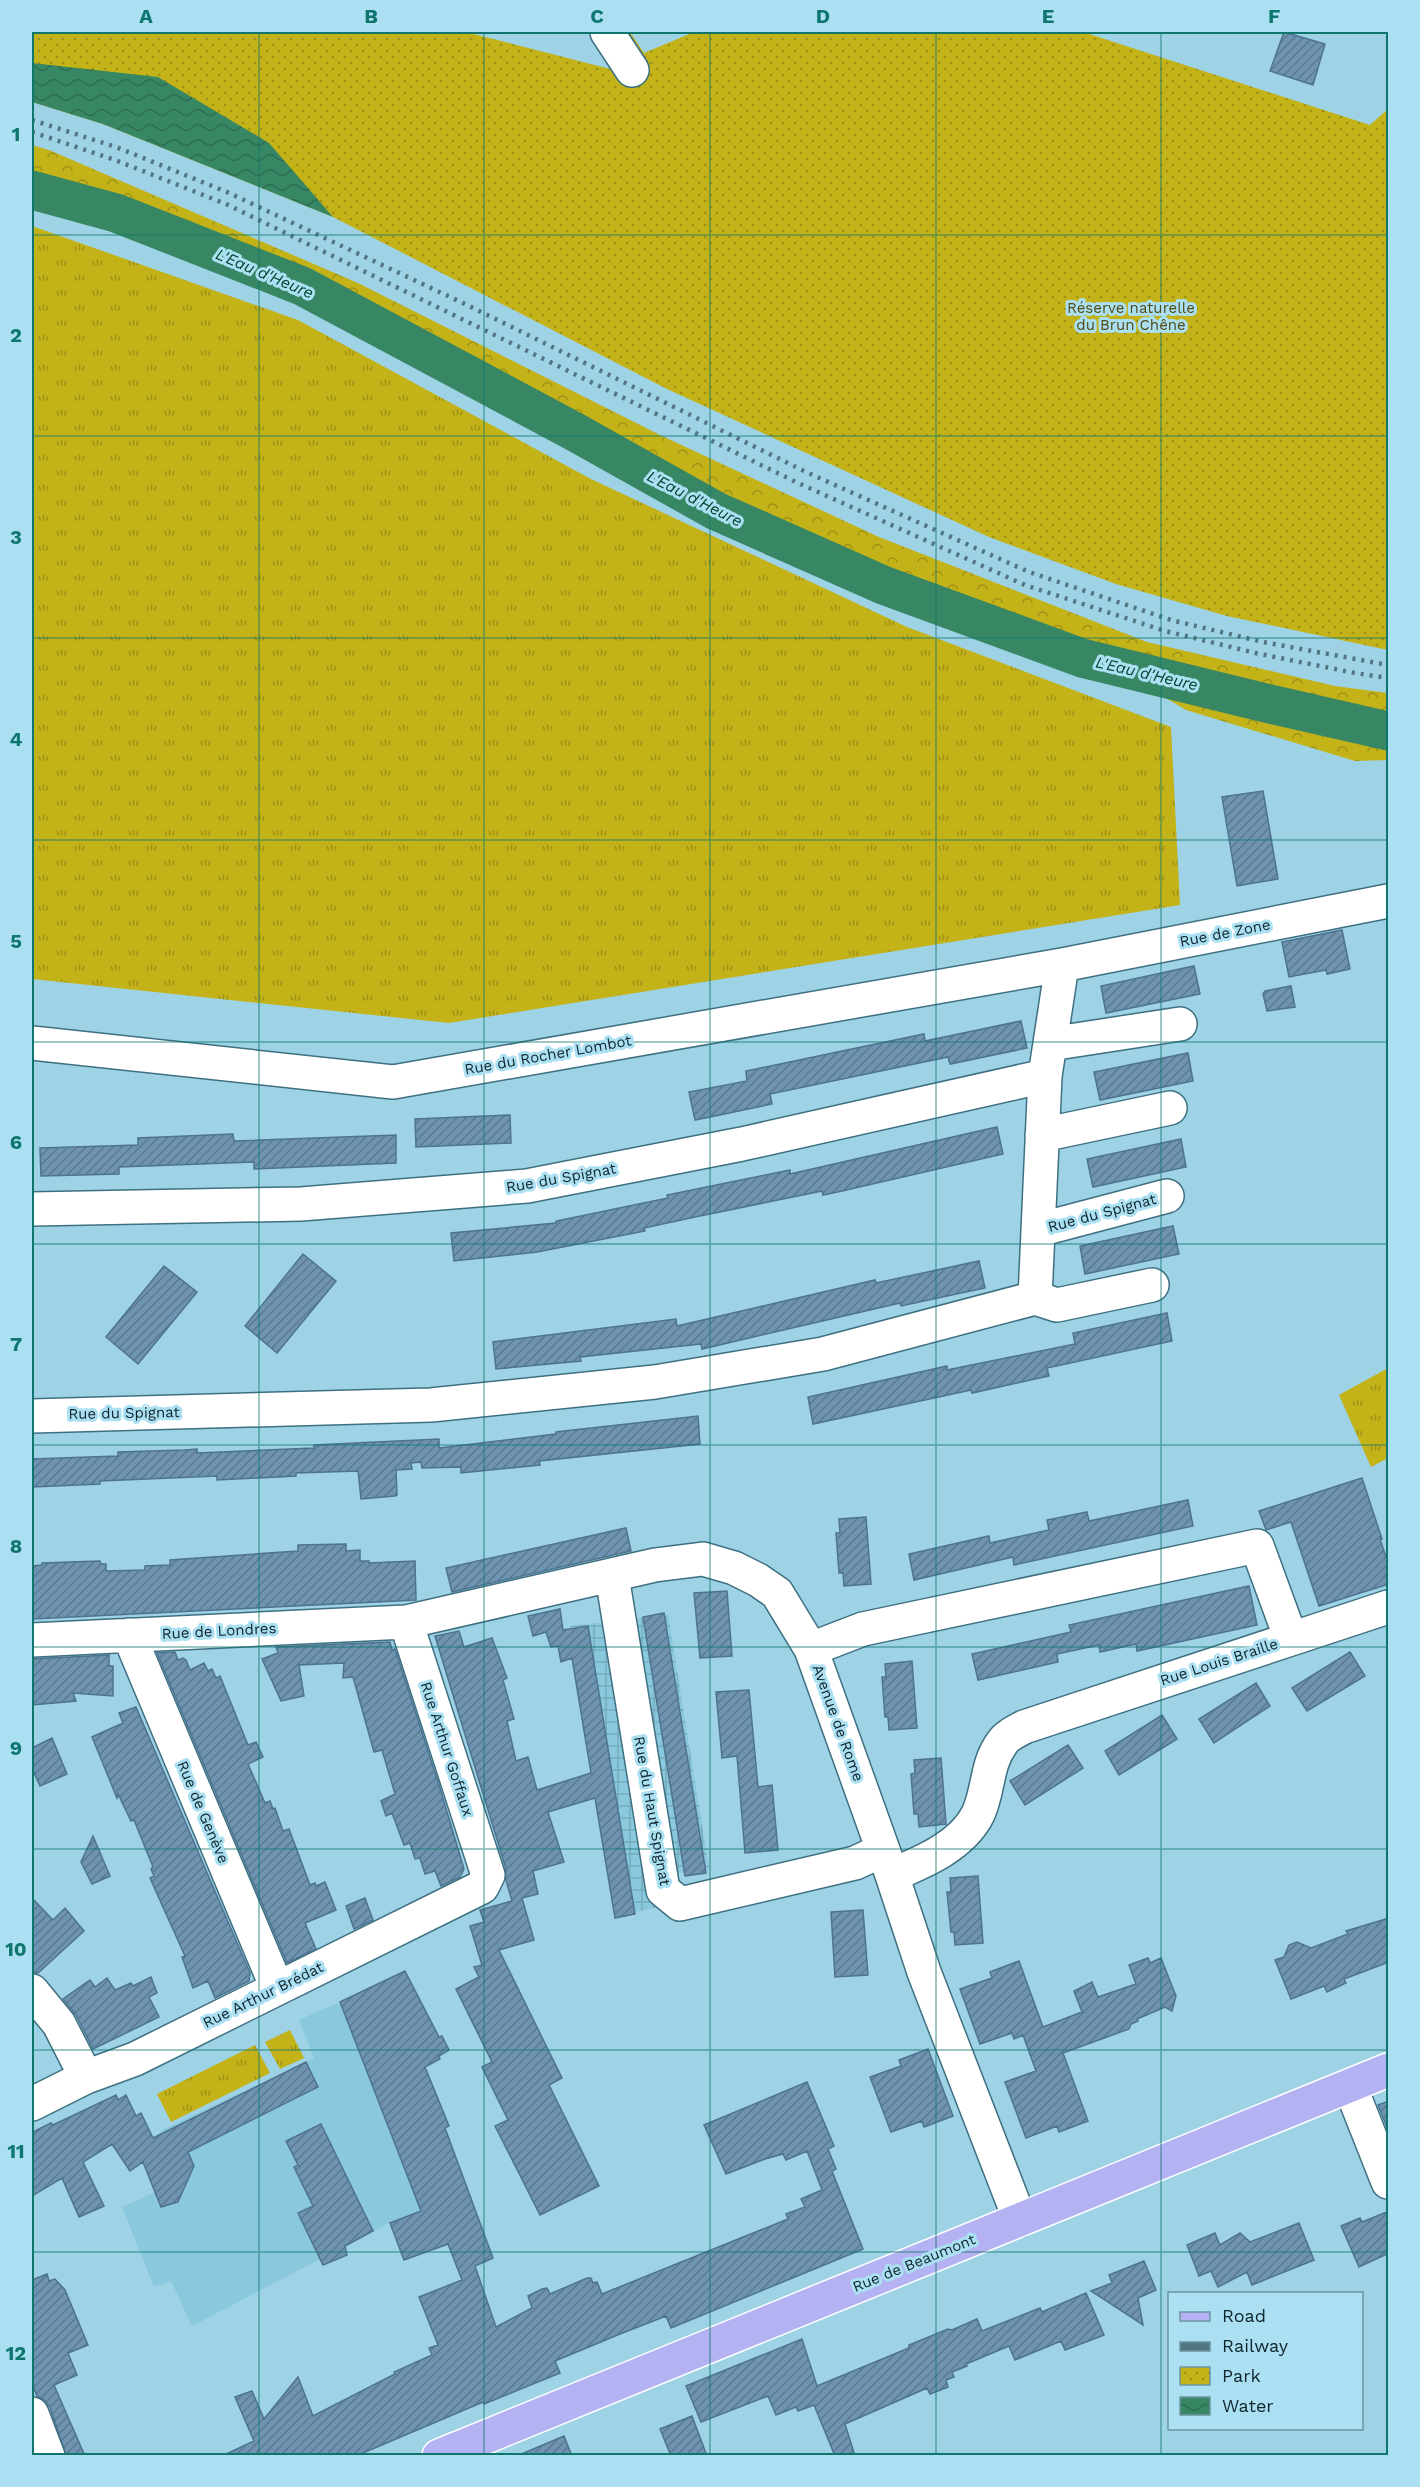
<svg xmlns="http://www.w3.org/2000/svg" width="1420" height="2487" viewBox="0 0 1420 2487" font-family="'Work Sans',sans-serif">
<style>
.built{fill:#8ac8de}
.industrial{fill:url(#industrial-grid)}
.grass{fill:url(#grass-tufts)}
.forest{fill:url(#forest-crowns)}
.park{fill:url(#park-dots)}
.water{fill:url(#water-waves)}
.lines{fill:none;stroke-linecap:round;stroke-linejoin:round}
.river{stroke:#378664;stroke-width:39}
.building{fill:url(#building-hatch);stroke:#4e738f;stroke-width:1.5}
.minor-casing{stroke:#3e7081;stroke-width:36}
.major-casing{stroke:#fff;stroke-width:36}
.minor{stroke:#fff;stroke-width:33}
.major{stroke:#b4b2f3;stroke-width:33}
.rail{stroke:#517581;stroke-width:4.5;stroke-dasharray:3 6;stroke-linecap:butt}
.grid{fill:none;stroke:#0f766e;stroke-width:1.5;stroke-opacity:0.55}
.labels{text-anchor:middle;stroke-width:6;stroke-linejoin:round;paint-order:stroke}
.park-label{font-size:15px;fill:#524b12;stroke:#abe0f3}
.street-label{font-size:15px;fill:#0f242b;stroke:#abe0f3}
.water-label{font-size:16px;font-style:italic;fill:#00452d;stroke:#abe0f3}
.neatline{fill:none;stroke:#0f766e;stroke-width:2}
.grid-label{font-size:20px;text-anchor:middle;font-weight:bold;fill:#0f766e}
</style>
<defs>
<pattern id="industrial-grid" width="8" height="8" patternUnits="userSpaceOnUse" patternTransform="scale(1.5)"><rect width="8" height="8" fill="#8ac8de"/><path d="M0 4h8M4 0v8" fill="none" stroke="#76acbf"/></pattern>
<pattern id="grass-tufts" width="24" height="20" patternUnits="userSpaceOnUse" patternTransform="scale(1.5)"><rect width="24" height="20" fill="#c4b318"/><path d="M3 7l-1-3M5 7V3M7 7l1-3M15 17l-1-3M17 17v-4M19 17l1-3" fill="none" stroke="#9e9116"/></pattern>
<pattern id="forest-crowns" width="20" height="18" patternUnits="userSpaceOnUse" patternTransform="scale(1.5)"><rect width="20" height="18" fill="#c4b318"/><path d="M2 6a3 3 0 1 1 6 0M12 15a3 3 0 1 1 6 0" fill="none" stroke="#9e9116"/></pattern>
<pattern id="park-dots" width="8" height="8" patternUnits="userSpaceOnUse" patternTransform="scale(1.5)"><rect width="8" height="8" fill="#c4b318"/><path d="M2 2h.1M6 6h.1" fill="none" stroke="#9e9116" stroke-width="1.8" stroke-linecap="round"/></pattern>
<pattern id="water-waves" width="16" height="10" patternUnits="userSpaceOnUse" patternTransform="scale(1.5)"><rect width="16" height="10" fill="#378664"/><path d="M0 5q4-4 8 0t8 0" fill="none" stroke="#2d6d53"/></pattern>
<pattern id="building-hatch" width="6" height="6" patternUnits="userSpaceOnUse" patternTransform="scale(1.5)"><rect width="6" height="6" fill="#6f94b1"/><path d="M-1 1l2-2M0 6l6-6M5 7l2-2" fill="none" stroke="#5a7990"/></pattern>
</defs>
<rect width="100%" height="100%" fill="#9ed2e5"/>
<path class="built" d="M370,1989l81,211 -62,23 -197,103 -21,-45 -17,6 -32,-80 38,-17 4,-53 -2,-7 152,-72 -15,-38z"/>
<path class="industrial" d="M668,1615l41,254 -37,5 -13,33 -43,9 -46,-290z"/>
<path class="grass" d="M32,226l266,94 293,159 316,148 264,100 9,178 -731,118 -417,-44z
M1388,1368v90l-17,9 -32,-72z
M290,2030l14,28 -24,11 -15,-27z
M255,2045l15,28 -99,49 -14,-28z"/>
<path class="forest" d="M32,145l17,5 309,133 302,152 219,102 268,105 188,44 53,7v67l-33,1 -169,-51 -125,-75 -278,-109 -470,-247 -193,-79 -88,-24z"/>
<path class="park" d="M32,32h434l156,40 -4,-40h12l14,21 50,-21h389l287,93 18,-16v541l-161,-34 -111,-32 -127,-47 -322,-148 -334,-172 -230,-93 -71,-22z"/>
<path class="water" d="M32,63l126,14 111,66 64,74 -230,-93 -71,-22z"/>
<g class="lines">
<path class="river" d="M32,190l84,23 186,73 273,146 141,79 167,74 199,73 192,47 114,26"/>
</g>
<path class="building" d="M1284,32l41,12 -12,41 -43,-14z
M1263,791l15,88 -41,7 -15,-89z
M1342,930l8,39 -23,5 -1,-4 -37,7 -7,-35z
M1194,966l6,28 -94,19 -5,-27z
M1291,986l4,21 -28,4 -4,-17 2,-3z
M1021,1021l6,27 -77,16 -2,-7 -178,37 2,10 -77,16 -6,-28 58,-11 -1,-10 178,-37 1,7z
M1188,1053l5,28 -93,19 -6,-28z
M510,1115l1,28 -95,4 -1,-28z
M997,1127l6,27 -161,37 -19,4 -1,-4 -127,26 -51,11 1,3 -108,21 -83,9 -3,-28 105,-10v-2l112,-23 -1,-3 123,-25v4z
M233,1134l1,7 162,-6v28l-142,6v-7l-135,5v7l-78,2 -1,-28 98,-3v-7z
M1181,1139l5,28 -93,20 -6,-28z
M1173,1226l6,28 -94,20 -5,-28z
M303,1254l33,27 -59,72 -32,-27z
M979,1261l6,27 -84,18 -1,-3 -198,46 -1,-5 -121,13 1,4 -85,8 -3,-27 183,-23 1,7 198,-46 1,3z
M164,1266l33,26 -59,72 -32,-27z
M1167,1313l5,28 -125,27 2,8 -77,17 -1,-3 -158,34 -5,-27 139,-31v4l128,-26 -2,-11z
M698,1416l2,28 -161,17 1,4 -79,8v-6l-39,1 -1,-6 -10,1 1,6 -16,1 1,25 -2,1 -34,3 -3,-28 -62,2v3l-79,4v-4l-117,5v3l-68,3v-28l86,-3v-4l67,-2 12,-1v4l117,-5v-3l125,-6v9l117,-14v-2z
M1362,1478l20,61h-2l9,27v18l-70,22 -28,-84 -25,8 -7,-19z
M1188,1500l5,26 -179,39 -1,-8 -99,23 -5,-26 80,-18 1,7 59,-13 -2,-10 40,-8 2,9z
M866,1517l5,67 -27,2 -1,-13h-4l-3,-40h4l-1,-14z
M626,1528l5,23 -179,41 -6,-24z
M346,1544v7l14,-1v11h9v2l46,-2 1,39 -384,19v-53l10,-1v-2l58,-2 1,3h5v7l39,-1v-4l25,-1v-5l128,-9v-6z
M1249,1586l8,39 -120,26 -1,-7 -36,8 -1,-7 -42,9 1,8 -80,18 -6,-26 99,-22 -2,-7z
M727,1591l5,65 -32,2 -6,-65z
M560,1609l3,21 25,-4 47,288 -20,4 -20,-120 -47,14 16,50 -31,9 5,23 -16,4 12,42 -35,10 63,128 -13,7 50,101 -59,29 -45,-89 13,-6 -26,-53 10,-5 -36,-73 23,-12 -5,-10 8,-2 -12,-39 14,-4 -4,-12 32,-9 -7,-24 1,-8 -71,-233 24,-5 5,16 28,-9 15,40 -4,2 11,39 -7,2 9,40 12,-4 9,33 54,-17 -19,-115 -11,4 -3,-16 -7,1 -5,-15 -13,4 -5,-20z
M664,1613l42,260 -21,3 -42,-259z
M390,1642l2,8 3,-1 44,136 25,84 -4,8 -19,9 -6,-15 -10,3 -5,-16 -5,1 -5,-16 -6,2 -12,-32 -6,3 -5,-15 14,-7 -13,-44 -8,2 -21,-75 -10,1 1,-15 -45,2 5,31 -23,5 -19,-42 16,-6 -2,-6z
M175,1652l3,8 5,-2 3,2 4,10 14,-7 4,8 4,-2 4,9 4,-2 28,69 8,-3 7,15 -15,7 17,39 5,-2 3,8 2,-1 8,23 6,-2 21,56 5,-2 1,3 9,-4 11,28 -31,13 11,26 -29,14 -130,-310z
M1350,1652l15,24 -58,35 -15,-23z
M109,1655v11h4v30l-40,-3 3,8 -44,4v-46z
M912,1661l5,67 -28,2 -1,-13h-3l-3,-40h4l-1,-13z
M1256,1683l14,23 -56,37 -15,-24z
M749,1690l9,97 14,-2 6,65 -33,3 -8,-97 -15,2 -6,-66z
M136,1707l114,266 -1,8 -34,17 -7,-17 -15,7 -11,-31 3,-1 -35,-78 4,-2 -3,-7 2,-2 -19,-47 -3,1 -13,-27 -1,4 -25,-61 31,-14 -4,-10z
M1162,1715l15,24 -58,36 -14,-24z
M52,1738l15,36 -27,12 -8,-18v-20z
M1068,1745l15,23 -58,37 -15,-24z
M941,1758l5,66 -27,3 -1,-13h-4l-3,-40 4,-1 -1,-13z
M93,1836l17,40 -18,8 -11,-22z
M978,1876l5,67 -28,2 -1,-13h-3l-4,-40h4l-1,-14z
M32,1898l21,22 12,-12 19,23 -46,42h-6z
M365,1898l8,22 -19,9 -8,-23z
M863,1910l5,65 -33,2 -4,-65z
M1389,1918v44l-45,17 2,4 -19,9 -3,-6 -33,13 -16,-39 9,-3 5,-12 8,-3 14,6 37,-14 -2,-3z
M1148,1958l2,5 11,-5 15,38 -4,15 -7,-4 -28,12 1,2 -7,3 -2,5 -66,24 25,68 -29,11 -2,-6 -31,12 -21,-56 31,-11 -13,-36 -9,4 -2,-6 -32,11 -20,-55 32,-11 -2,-6 29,-11 24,66 39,-15 -8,-21 18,-9 6,15 38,-13 -7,-19z
M405,1971l34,66 3,-1 7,14 -10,6 1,3 -15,8 24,59 -4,2 48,130 -18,8 21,61 36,-19 -4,-12 14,-7 5,-1 3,6 37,-16h4l2,5 4,-1 5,12 186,-75 -2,-5 19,-7 -4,-8 21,-9 -15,-39 -21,9 -3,-6 -18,5 -39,15 -22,-49 103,-43 27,64 -6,3 8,20 -4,2 31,78 -192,79 -5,-12 -46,18 -65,27 5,12 -76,31 -1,-2 -127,54h-134l32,-15 -19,-44 17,-6 12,28 34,-42 15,39 82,-42 -1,-2 38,-17 -3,-7 9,-3 -19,-48 43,-17 -14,-36 -44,16 -14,-37 31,-12 -81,-209z
M151,1977l6,16 -8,4 10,20 -66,32 -17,-34 -13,-16 27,-19 5,7 12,-9 8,12 16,-7 2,3z
M928,2049l25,67 -29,11 -2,-6 -31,11 -21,-55 31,-11 -2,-6z
M306,2062l12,25 -130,65 6,14 -16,36 -17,5 -18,-45 -13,9 -18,-27 -29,18 21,44 -25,11 -17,-39 -30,18v-63l5,-3 14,-7 2,2 63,-30 2,5 8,-5 10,21 5,-3 12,25z
M1389,2101v31l-11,-27z
M321,2124l52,107 -28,15 2,9 -24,10 -25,-52 15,-7 -19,-39 4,-2 -12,-24z
M1389,2211v42l-30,14 -18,-41 19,-8 2,4z
M1299,2223l15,37 -62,25 -5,-13 -29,15 -7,-16 -12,5 -12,-31 28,-12 5,12 20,-12 10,9z
M1144,2261l12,29 -18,8 5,27 -52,-34 21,-8 -3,-8z
M47,2274l2,7 6,-2 10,11 23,55 -20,8 9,22 -23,10 31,71h-19l-16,-49 -6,-7 -7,-4 -5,-12v-104z
M1086,2293l18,42 -39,15 -4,-9 -46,19 -6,-14 -43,18 1,2 -15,6 2,5 -8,3 2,7 -18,7 -3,-6 -82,36 10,32h-20l-21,-51 -16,6 -2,-4 -20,8 -8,-19 -67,26 -15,-36 116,-47 15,47 92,-38v-3l39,-16 4,1 25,-11 5,12 58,-23 2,4z
M692,2416l15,40h-36l-11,-27z
M564,2436l8,20h-53v-1z"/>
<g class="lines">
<g class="minor-casing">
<path id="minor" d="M607,32l25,38
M32,1043l361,39 669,-117 326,-64
M1050,1044l130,-20
M1042,1135l128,-27
M32,1209l269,-5 226,-18 215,-42 303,-68
M1038,1230l129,-34
M1035,1298l22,7 95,-20
M32,1416l399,-11 224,-23 168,-28 212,-56 10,-222 17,-111
M612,1576l51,314 17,14 175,-41 28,-13
M129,1635l148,353
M1291,1639l97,-32
M32,1640l374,-18 249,-57 48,-6 31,9 24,12 19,13 34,56 81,226 32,97 96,248
M811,1649l52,-20 394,-83 34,93 -267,88c-7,4 -18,9 -22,16 -16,21 -13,48 -24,71 -16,32 -55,48 -86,61
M32,1991l27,33 27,53
M1350,2086l38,96
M32,2104l54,-27 49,-18 347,-172 6,-12 -82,-253
M32,2414l16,42"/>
</g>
<g class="major-casing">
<path id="major" d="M439,2456l949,-386"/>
</g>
<use href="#minor" class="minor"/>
<use href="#major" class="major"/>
<path class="rail" d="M32,120l84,27 111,45 238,112 341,168 223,100 142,48 92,22 125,23
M32,132l83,28 111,44 572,279 227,102 140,46 95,23 95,19 33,5"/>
</g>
<path class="grid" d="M259,32v2424M484,32v2424M710,32v2424M936,32v2424M1161,32v2424M32,235h1356M32,436h1356M32,638h1356M32,840h1356M32,1042h1356M32,1244h1356M32,1445h1356M32,1647h1356M32,1849h1356M32,2050h1356M32,2252h1356"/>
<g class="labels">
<g class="park-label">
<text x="1131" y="313">Réserve naturelle<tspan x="1131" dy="17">du Brun Chêne</tspan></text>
</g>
<g class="street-label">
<text transform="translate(1225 933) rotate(-11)" y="5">Rue de Zone</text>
<text transform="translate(548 1055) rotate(-10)" y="5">Rue du Rocher Lombot</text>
<text transform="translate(561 1178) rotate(-10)" y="5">Rue du Spignat</text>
<text transform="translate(1102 1213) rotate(-15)" y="5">Rue du Spignat</text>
<text transform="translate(124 1413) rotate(-1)" y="5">Rue du Spignat</text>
<text transform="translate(219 1631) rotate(-3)" y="5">Rue de Londres</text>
<text transform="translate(1219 1662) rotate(-18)" y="5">Rue Louis Braille</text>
<text transform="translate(838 1723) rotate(70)" y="5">Avenue de Rome</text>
<text transform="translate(447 1749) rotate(72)" y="5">Rue Arthur Goffaux</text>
<text transform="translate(652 1811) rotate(80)" y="5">Rue du Haut Spignat</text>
<text transform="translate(203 1812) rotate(67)" y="5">Rue de Genève</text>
<text transform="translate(263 1995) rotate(-26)" y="5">Rue Arthur Brédat</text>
<text transform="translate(914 2263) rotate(-22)" y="5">Rue de Beaumont</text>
</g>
<g class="water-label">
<text transform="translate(265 273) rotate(23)" y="6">L'Eau d'Heure</text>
<text transform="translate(695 498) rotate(27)" y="6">L'Eau d'Heure</text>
<text transform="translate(1147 673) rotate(13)" y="6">L'Eau d'Heure</text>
</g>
</g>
<rect width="1420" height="2487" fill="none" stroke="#abe0f3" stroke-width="66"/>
<rect x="1168" y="2292" width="195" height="138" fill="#abe0f3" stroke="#6d95a3" stroke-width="1.5"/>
<rect x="1180" y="2312" width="30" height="9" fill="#b4b2f3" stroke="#6d95a3" stroke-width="1.5"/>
<text x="1222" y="2322" font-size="18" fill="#0f242b">Road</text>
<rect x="1180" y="2342" width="30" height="9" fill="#517581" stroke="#6d95a3" stroke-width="1.5"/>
<text x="1222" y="2352" font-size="18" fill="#0f242b">Railway</text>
<rect x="1180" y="2367" width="30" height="18" fill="url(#park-dots)" stroke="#6d95a3" stroke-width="1.5"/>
<text x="1222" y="2382" font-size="18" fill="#0f242b">Park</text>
<rect x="1180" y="2397" width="30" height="18" fill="url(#water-waves)" stroke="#6d95a3" stroke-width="1.5"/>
<text x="1222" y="2412" font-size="18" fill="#0f242b">Water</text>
<rect x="33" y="33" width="1354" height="2421" class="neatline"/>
<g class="grid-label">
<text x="146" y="23">A</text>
<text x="371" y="23">B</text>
<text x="597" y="23">C</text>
<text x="823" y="23">D</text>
<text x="1048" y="23">E</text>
<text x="1274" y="23">F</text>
<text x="16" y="141">1</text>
<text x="16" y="342">2</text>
<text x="16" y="544">3</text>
<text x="16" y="746">4</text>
<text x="16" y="948">5</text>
<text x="16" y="1149">6</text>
<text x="16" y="1351">7</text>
<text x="16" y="1553">8</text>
<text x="16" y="1755">9</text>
<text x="16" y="1956">10</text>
<text x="16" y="2158">11</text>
<text x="16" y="2360">12</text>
</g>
</svg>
